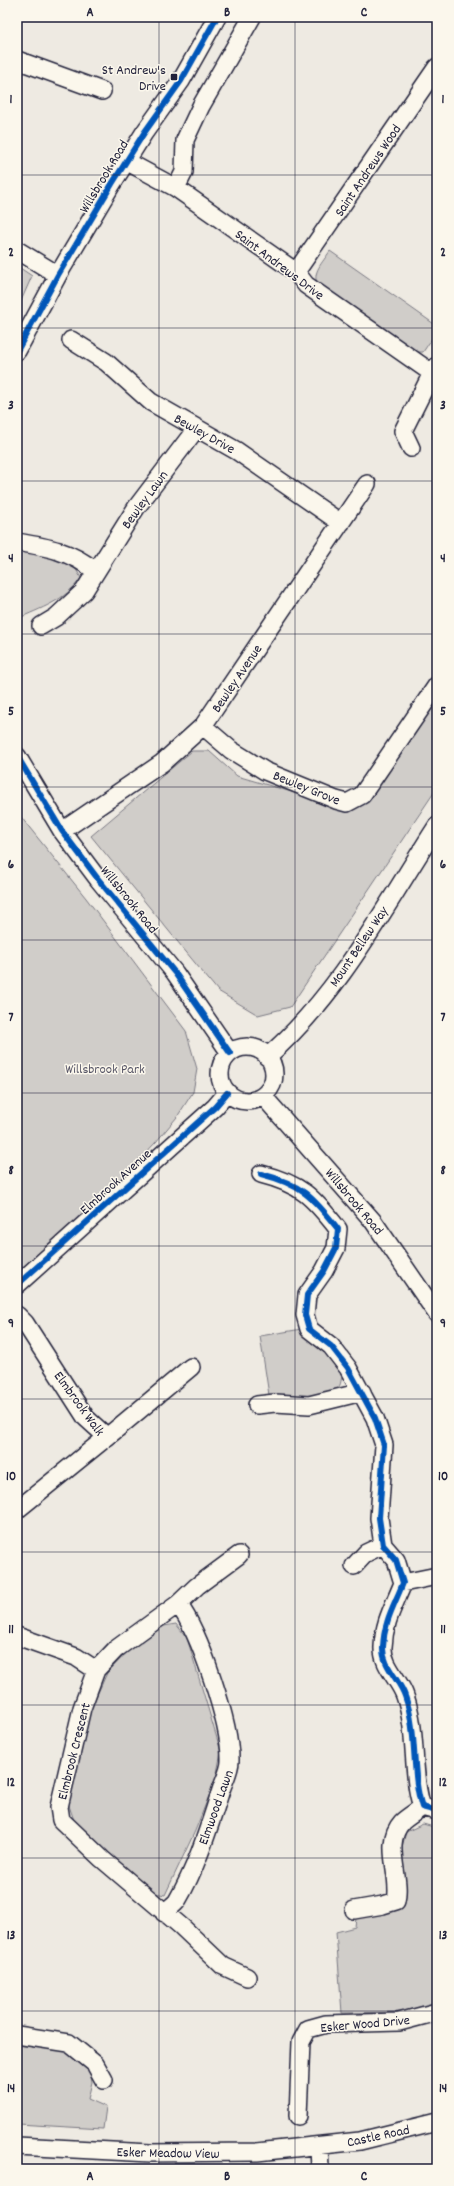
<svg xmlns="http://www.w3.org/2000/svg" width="454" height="2186" viewBox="0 0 454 2186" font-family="Dekko,sans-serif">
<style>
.green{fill:#d0cdc9;stroke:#797882}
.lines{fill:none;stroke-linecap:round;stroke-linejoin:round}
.minor-casing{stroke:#22223b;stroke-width:20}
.minor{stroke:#fbf7ec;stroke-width:17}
.cycleway-casing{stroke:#fbf7ec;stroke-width:8}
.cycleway{stroke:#0057b8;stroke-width:6}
.grid{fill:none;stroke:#22223b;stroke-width:1;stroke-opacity:0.55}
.poi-dot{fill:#22223b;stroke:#fbf7ec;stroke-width:1.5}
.labels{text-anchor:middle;stroke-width:3;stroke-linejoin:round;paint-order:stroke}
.poi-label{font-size:14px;fill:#22223b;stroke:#fbf7ec;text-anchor:end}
.street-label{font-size:14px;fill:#22223b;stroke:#fbf7ec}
.park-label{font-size:14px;fill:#565566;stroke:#fbf7ec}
.neatline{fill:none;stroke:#22223b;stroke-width:1.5}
.grid-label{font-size:13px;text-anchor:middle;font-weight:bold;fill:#22223b}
</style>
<rect width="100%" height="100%" fill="#eeeae2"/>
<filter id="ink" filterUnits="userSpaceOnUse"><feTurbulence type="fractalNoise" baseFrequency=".025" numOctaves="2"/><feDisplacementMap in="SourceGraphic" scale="8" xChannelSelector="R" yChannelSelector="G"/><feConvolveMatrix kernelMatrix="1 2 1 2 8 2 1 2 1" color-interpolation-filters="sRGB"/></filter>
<g filter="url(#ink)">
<path class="green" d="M330,251l107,75v5l-14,21h-7l-98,-67c-7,-12 5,-23 12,-34z
M17,266l15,10 -15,34z
M17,549l37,6 19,9 8,14c-16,23 -40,30 -64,41z
M437,692v96l-147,219 -32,8 -40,-24 -127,-155 101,-85h17l28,25 99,29 13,1z
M17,812l69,86 100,133 11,38 -4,23 -16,25 -21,25 -53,56 -86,76z
M302,1329l25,26 15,19c-1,7 -1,13 -7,17 -11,7 -52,4 -66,4l-9,-59z
M176,1624l11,14 34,114 -5,26 -21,53 -30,64 -10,-2 -15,-11 -65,-59 -8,-23 25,-94 15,-33 26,-27 31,-20z
M423,1824l14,4v176l-36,8 -59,1 -6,-81 19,-5 1,-9 34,-6 13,-5 3,-11 -5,-45 5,-19z
M17,2045l53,6 20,18 2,13 -4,17 18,8 -3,22 -86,-5z"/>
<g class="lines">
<g class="minor-casing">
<path id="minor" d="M17,60l85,31
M126,161l50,27 120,84 10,13 126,88 5,-7
M176,188l8,-16 1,-32 16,-34 51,-89
M17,250l41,25
M296,272l141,-205
M71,340l35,22 45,40 86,49 104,72
M17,351l41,-76 54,-91 32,-51 37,-52 36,-64
M411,448l-8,-17 29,-58
M17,542c30,5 54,9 78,29
M41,626l15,-9 28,-26 52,-83 60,-79
M203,726l28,24 34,21 71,29 11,3 15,-8 75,-110
M17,756l45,75 36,48 77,94 55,80
M62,831l100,-68 41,-37 164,-242
M220 1074a27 27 0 1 1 54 0a27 27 0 1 1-54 0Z
M267,1057c73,-63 118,-151 170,-231
M263,1096l110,125 64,93
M261,1174c40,10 52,23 77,55l-2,19 -12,23 -17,24 -2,20 4,14 22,17 17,22 27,50 9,27 -5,73 4,27 13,15 7,23c-9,23 -19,38 -20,64 -1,19 17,33 22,49 13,37 6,78 17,111l15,4
M17,1285l198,-178 12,-14
M17,1315l8,8 61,95 21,19 -90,73
M257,1405l18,-2 34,2 53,-13
M107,1437l84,-70
M239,1555l-42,31 -19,18 -62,45 -20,21 -14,38 -23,99 2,13 41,39 80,68 41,39 24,11
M354,1566l12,-13 17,-8
M403,1583l34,-7
M17,1636l59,21 20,13
M354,1910l29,-5 13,-4c6,-25 -14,-57 6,-79 5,-5 14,-10 20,-15
M164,1913c4,-4 10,-8 13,-12 20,-34 32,-74 44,-111 3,-9 9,-20 9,-29 1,-35 -30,-129 -52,-157
M17,2035l52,8 26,21 9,16
M298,2116l3,-74 7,-13 18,-5 73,-2 38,-10
M17,2146l133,7 107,-1 103,-11 77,-19
M319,2146l1,23"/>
</g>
<use href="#minor" class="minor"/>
<g class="cycleway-casing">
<path id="cycleway" d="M17,351l41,-76 54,-91 32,-51 37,-52 36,-64
M17,756l45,75 36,48 77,94 55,80
M261,1174c40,10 52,23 77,55l-2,19 -12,23 -17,24 -2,20 4,14 22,17 17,22 27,50 9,27 -5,73 4,27 13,15 7,23c-9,23 -19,38 -20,64 -1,19 17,33 22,49 13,37 6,78 17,111l15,4
M17,1285l198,-178 12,-14"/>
</g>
<use href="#cycleway" class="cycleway"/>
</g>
</g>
<path class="grid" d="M159,17v2152M295,17v2152M17,175h420M17,328h420M17,481h420M17,634h420M17,787h420M17,940h420M17,1093h420M17,1246h420M17,1399h420M17,1552h420M17,1705h420M17,1858h420M17,2011h420"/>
<rect class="poi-dot" x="170" y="73" width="8" height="8" rx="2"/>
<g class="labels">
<g class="poi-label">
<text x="166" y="74">St Andrew's<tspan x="166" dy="16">Drive</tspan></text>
</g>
<g class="street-label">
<text transform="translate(367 170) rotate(-56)" y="5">Saint Andrews Wood</text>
<text transform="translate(103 176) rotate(-59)" y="5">Willsbrook Road</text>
<text transform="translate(280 264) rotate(37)" y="5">Saint Andrews Drive</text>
<text transform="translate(205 433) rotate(29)" y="5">Bewley Drive</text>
<text transform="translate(144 499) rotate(-54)" y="5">Bewley Lawn</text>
<text transform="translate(236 678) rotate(-56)" y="5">Bewley Avenue</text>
<text transform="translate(307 787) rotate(22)" y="5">Bewley Grove</text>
<text transform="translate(130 899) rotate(51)" y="5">Willsbrook Road</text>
<text transform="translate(358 946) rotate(-56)" y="5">Mount Bellew Way</text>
<text transform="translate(115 1181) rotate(-42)" y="5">Elmbrook Avenue</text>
<text transform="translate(355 1201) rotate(50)" y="5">Willsbrook Road</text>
<text transform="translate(80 1403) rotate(54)" y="5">Elmbrook Walk</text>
<text transform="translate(73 1751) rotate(-76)" y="5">Elmbrook Crescent</text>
<text transform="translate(215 1807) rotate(-70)" y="5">Elmwood Lawn</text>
<text transform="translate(365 2023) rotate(-5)" y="5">Esker Wood Drive</text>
<text transform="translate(378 2135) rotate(-12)" y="5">Castle Road</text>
<text transform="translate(168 2152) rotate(1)" y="5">Esker Meadow View</text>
</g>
<g class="park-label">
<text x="105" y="1073">Willsbrook Park</text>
</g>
</g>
<rect width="454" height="2186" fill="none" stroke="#fbf7ec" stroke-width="44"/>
<rect x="22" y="22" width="410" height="2142" class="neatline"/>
<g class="grid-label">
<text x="90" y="16">A</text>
<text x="227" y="16">B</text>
<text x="364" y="16">C</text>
<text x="11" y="103">1</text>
<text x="443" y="103">1</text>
<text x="11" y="256">2</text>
<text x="443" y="256">2</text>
<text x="11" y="409">3</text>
<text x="443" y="409">3</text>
<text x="11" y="562">4</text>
<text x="443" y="562">4</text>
<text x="11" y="715">5</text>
<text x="443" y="715">5</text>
<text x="11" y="868">6</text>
<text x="443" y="868">6</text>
<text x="11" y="1021">7</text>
<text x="443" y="1021">7</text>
<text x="11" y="1174">8</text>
<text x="443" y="1174">8</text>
<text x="11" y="1327">9</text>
<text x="443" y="1327">9</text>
<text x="11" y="1480">10</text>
<text x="443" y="1480">10</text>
<text x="11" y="1633">11</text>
<text x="443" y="1633">11</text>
<text x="11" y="1786">12</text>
<text x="443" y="1786">12</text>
<text x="11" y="1939">13</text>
<text x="443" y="1939">13</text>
<text x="11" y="2092">14</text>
<text x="443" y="2092">14</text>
<text x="90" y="2180">A</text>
<text x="227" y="2180">B</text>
<text x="364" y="2180">C</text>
</g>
</svg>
